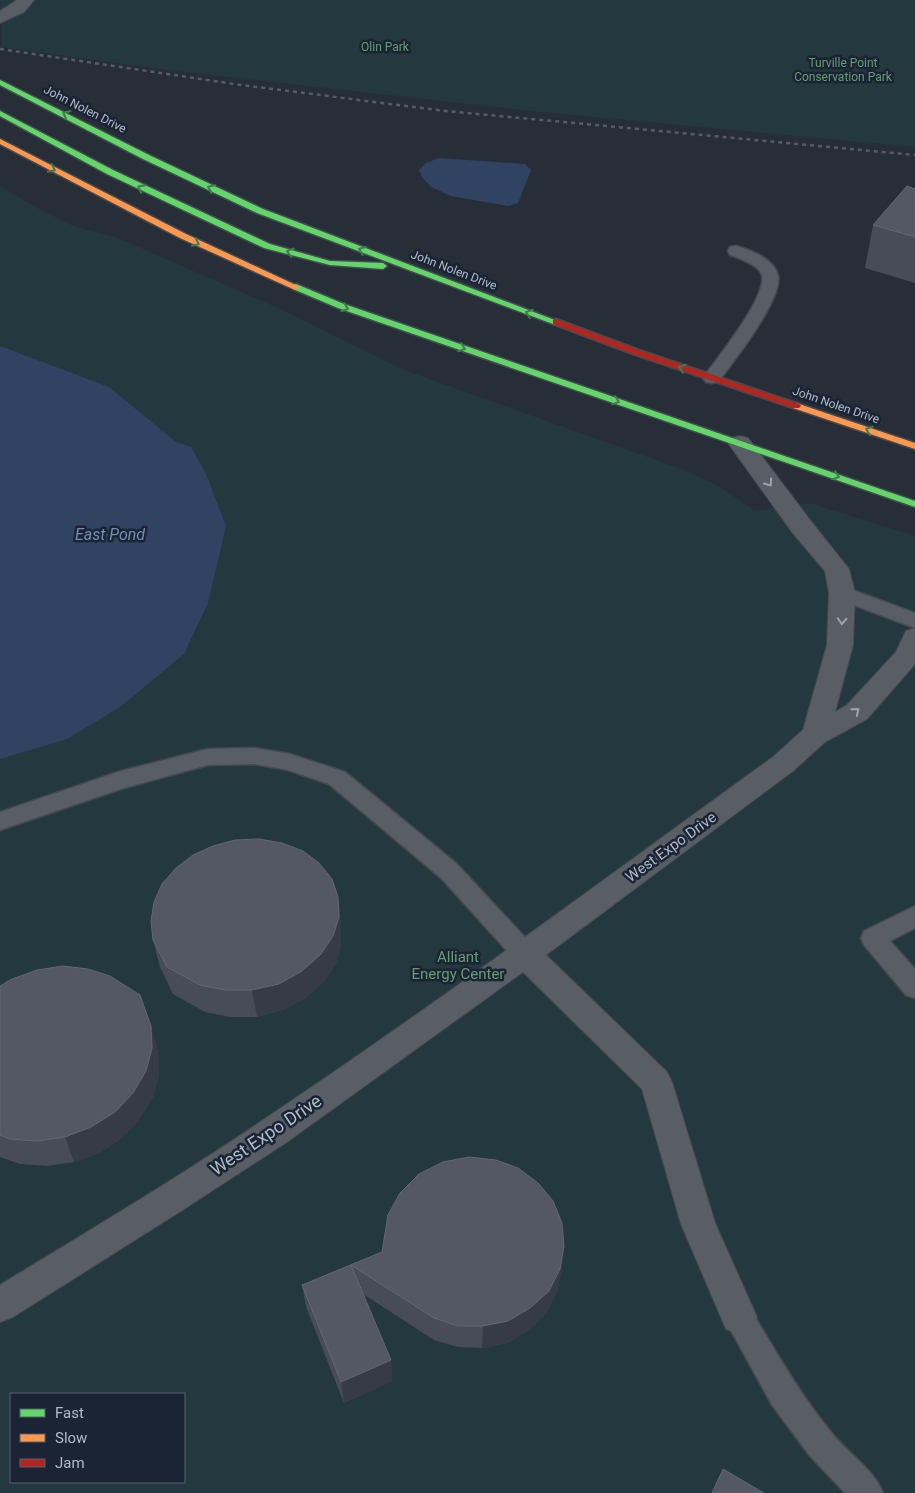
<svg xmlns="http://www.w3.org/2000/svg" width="915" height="1493" viewBox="0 0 915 1493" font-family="Roboto,sans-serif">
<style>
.green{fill:#24393f;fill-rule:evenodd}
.water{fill:#304362}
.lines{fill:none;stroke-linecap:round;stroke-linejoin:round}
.lane-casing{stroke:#444951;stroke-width:3}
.street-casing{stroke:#444951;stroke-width:2}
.fast-casing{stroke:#454b55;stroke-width:3}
.slow-casing{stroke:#454b55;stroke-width:3}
.jam-casing{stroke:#454b55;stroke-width:3}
.lane{fill:#585d66;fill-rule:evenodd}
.street{fill:#585d66;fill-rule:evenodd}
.fast{fill:#63d668;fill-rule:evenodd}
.slow{fill:#ff974d;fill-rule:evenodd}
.jam{fill:#b3261e;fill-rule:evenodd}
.rail{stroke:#575c64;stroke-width:2.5;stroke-dasharray:4 4;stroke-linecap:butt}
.wall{fill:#484c57}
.shaded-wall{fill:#363b45}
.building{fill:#535863;stroke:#626773}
.oneway{stroke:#3e7d4e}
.oneway2{stroke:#9ba3b1}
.labels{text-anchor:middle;stroke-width:5;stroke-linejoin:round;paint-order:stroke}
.far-park-label{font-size:12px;fill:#669d75;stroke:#1a2434}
.far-street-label{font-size:12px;fill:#b1baca;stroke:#1a2434}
.street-label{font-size:15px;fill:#b1baca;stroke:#1a2434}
.park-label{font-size:15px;fill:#669d75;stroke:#1a2434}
.water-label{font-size:16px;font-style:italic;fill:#768eb4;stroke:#1a2434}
.near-street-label{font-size:18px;fill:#b1baca;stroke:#1a2434}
</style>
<rect width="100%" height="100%" fill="#282e38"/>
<path class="green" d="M0,0h915v147l-374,-35 -374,-42 -165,-23z
M0,186l33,20 40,20 45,12 162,71 124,61 280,100 33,15 38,26 54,-8 106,33v957h-915zM11,1394h173v88h-173z"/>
<path class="water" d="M439,158l86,6 6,6 -13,33 -10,3 -57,-10 -20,-9 -9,-10 -3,-7 7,-7z
M0,346l109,41 67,55 15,5 15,27 20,52 -18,77 -24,51 -64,53 -53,32 -67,20z"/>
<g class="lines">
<g class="lane-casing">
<path id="lane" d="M736,246c14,4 39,13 42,30 5,23 -45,86 -60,106l-6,1 -6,-1 -3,-4c14,-20 64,-80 59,-103 -3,-10 -23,-17 -32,-20l-2,-4 2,-4z
M842,586l73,27v15l-80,-30 -3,-5 3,-5z
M254,748l36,6 55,18 112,92 77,83 4,7 -4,7 -9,3 -9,-3 -75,-83 -112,-94 -41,-14 -34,-6 -46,1 -84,23 -124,42v-18l121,-41 87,-22z
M915,906v22l-25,13 25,28v29l-9,-3 -42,-50 -3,-7 3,-7z
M739,1303l10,4c26,43 50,86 82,125 16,21 42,36 52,61h-38l-35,-37 -38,-51 -43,-78 -5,-10 5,-10z"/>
</g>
<g class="street-casing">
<path id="street" d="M17,0h17l-10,12 -24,11v-12z
M740,436l8,2 62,82 39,49 6,24 -2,52 -18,67 12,-7 49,-53 10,-21 9,-3v36l-48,55 -42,23 -32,29 -247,184 121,117 5,10 43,141 42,94 -5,12 -13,5 -13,-5 -45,-105 -39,-135 -119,-117 -236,170 -106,69 -168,106 -13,5v-37c88,-54 178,-107 263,-165 174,-116 341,-241 510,-363l30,-27 24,-85 2,-52 -4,-22 -33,-39 -64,-89 4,-5z"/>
</g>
<g class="fast-casing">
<path id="fast" d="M0,80l149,75 114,54 297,113 -4,3 -3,-1 -296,-111 -114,-54 -143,-74z
M0,111l113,59 157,74 60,17 53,2 4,3 -4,3 -53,-4 -66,-17 -157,-74 -107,-58z
M296,284l48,20 571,197v6l-577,-199 -45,-19v-4z"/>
</g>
<g class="slow-casing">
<path id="slow" d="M0,139l186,95 114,53 -4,3 -3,-1 -113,-51 -180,-94z
M796,403l119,40v6l-122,-41 -2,-2z"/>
</g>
<g class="jam-casing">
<path id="jam" d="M556,319l83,31 160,54 2,2 -2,2h-6l-160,-54 -80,-30v-4z"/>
</g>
<use href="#lane" class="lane"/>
<use href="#street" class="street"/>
<use href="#fast" class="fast"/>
<use href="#slow" class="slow"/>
<use href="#jam" class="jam"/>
<path class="rail" d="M0,49l241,36 205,26 469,44"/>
</g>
<path class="wall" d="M915,189v94l-50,-15 8,-43z
M338,897l3,27v20l-5,19 -12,18 -18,17 -23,12 -26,7h-27l-25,-5 -32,-18 -13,-27 -7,-27z
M0,986l151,40 7,26 1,22 -6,23 -13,21 -18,20 -23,15 -25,9 -27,4 -27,-2 -20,-7z
M382,1252l180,17 -5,23 -11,21 -17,17 -22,13 -25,5 -24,-1 -24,-7 -71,-46 28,66 1,21 -48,22 -38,-96 -4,-22z"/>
<path class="shaded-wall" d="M338,897l3,27v20l-5,19 -12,18 -18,17 -23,12 -26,7 -5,-27z
M151,1026l7,26 1,22 -6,23 -13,21 -18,20 -23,15 -25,9 -9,-25z
M564,1246l-2,23 -5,23 -11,21 -17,17 -22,13 -25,5 1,-22z
M391,1360l1,21 -48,22 -3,-21z"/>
<path class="building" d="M907,186l8,3v48l-42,-12z
M259,839l23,4 21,8 16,12 13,16 6,18 1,20 -6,19 -12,18 -19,17 -23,13 -27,6h-27l-25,-5 -33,-18 -14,-27 -2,-19 3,-19 8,-18 14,-16 17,-13 20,-9 22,-6z
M63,966l25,3 22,7 30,19 11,31 1,22 -6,23 -13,22 -18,19 -24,15 -26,10 -28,4 -27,-2 -10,-4v-149l12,-7 25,-9z
M469,1157l27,3 22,8 20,15 15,18 9,22 2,23 -4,23 -11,22 -19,17 -22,13 -25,5h-25l-24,-8 -83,-53 40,95 -50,22 -39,-97 80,-33 6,-37 12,-22 19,-19 24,-12z
M723,1469l41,24h-52z"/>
<defs><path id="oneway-chevron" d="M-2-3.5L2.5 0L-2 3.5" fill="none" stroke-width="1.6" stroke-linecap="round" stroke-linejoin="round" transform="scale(1.25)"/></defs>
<g class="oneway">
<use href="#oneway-chevron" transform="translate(66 114) rotate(-152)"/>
<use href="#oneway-chevron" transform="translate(52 169) rotate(28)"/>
<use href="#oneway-chevron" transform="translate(141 188) rotate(-153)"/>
<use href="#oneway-chevron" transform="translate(211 188) rotate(-154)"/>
<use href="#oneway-chevron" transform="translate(196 243) rotate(26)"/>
<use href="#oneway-chevron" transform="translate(362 250) rotate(-159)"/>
<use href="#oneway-chevron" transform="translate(290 252) rotate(-164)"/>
<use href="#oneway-chevron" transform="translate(345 308) rotate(20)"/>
<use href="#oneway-chevron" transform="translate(529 313) rotate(-160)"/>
<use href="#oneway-chevron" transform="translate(462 348) rotate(19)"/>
<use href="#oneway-chevron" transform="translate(682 368) rotate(-161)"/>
<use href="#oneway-chevron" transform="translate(616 401) rotate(19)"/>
<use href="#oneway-chevron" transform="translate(869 430) rotate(-161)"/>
<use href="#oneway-chevron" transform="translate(836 476) rotate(19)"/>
</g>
<g class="oneway2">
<use href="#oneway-chevron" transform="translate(769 483) rotate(54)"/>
<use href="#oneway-chevron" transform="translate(842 621) rotate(93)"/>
<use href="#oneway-chevron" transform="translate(856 711) rotate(-39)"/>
</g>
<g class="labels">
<g class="far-park-label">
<text x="385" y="51">Olin Park</text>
<text x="843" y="67">Turville Point<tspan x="843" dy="14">Conservation Park</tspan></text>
</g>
<g class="far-street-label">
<text transform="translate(85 109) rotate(27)" y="4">John Nolen Drive</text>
<text transform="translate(454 270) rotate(21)" y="4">John Nolen Drive</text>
<text transform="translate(836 405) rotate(19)" y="4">John Nolen Drive</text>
</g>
<g class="street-label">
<text transform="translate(671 847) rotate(-36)" y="5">West Expo Drive</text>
</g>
<g class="park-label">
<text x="458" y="962">Alliant<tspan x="458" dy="17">Energy Center</tspan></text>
</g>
<g class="water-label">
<text x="110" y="540">East Pond</text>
</g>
<g class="near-street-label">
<text transform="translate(266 1135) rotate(-34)" y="6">West Expo Drive</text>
</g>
</g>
<rect x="10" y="1393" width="175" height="90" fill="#1a2434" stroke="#566070"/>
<rect x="20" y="1409" width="25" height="8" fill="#63d668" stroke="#566070"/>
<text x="55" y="1418" font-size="15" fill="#b1baca">Fast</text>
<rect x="20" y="1434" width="25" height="8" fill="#ff974d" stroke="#566070"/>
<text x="55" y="1443" font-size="15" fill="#b1baca">Slow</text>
<rect x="20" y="1459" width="25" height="8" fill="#b3261e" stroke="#566070"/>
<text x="55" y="1468" font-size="15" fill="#b1baca">Jam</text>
</svg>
